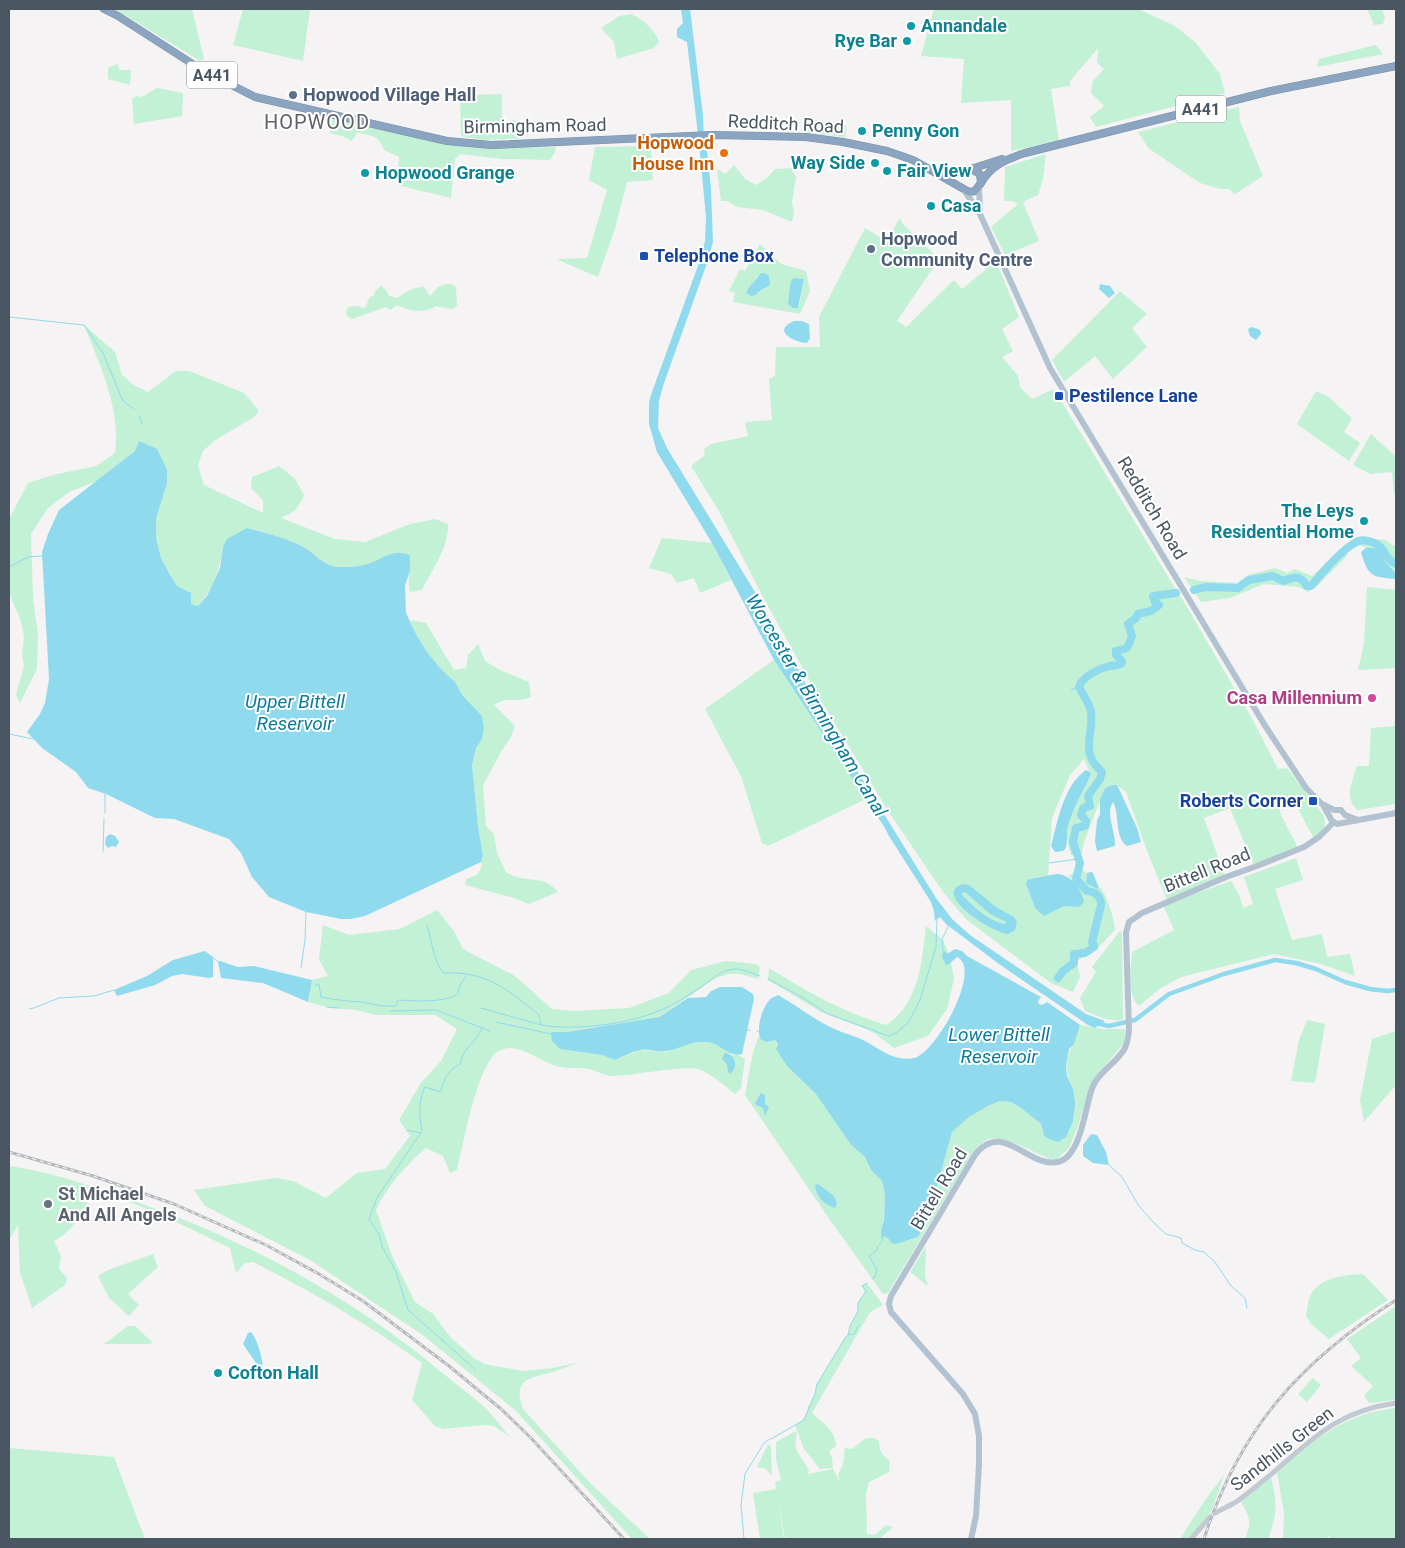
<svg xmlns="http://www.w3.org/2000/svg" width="1405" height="1548" viewBox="0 0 1405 1548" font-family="Roboto,sans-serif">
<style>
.green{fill:#c3f1d5;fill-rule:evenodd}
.water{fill:#90daee;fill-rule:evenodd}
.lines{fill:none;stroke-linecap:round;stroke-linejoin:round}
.stream{stroke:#90daee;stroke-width:1}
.canal{stroke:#90daee;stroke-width:4.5}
.river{stroke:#90daee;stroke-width:8}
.highway-casing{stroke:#7690ad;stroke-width:8}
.minor{stroke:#c1cad2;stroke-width:5}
.major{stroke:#b3c2d1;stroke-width:6}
.highway{stroke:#8ba5c1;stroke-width:7}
.rail-casing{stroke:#b5b8bd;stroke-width:3}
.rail{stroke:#fff;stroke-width:1;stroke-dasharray:4;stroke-linecap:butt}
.culture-dot{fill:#0f9aa8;stroke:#fff;stroke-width:2}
.service-dot{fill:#5c6f8a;stroke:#fff;stroke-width:2}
.food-dot{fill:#e8710a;stroke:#fff;stroke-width:2}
.transit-dot{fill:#1a4fb4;stroke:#fff;stroke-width:2}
.hotel-dot{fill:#d1479c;stroke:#fff;stroke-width:2}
.worship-dot{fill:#6b7280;stroke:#fff;stroke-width:2}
.labels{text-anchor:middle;stroke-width:4;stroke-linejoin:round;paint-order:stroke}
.shield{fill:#fff;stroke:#808990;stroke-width:1}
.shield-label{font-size:16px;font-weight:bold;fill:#4a5661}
.culture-label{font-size:18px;font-weight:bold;fill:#0d838f;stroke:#fff;text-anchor:start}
.service-label{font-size:18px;font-weight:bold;fill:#4e5e75;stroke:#fff;text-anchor:start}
.street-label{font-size:18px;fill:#4a5661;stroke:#fff}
.food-label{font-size:18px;font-weight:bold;fill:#c56008;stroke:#fff;text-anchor:end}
.transit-label{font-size:18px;font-weight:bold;fill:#164399;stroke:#fff;text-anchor:start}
.hotel-label{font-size:18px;font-weight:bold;fill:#b23c85;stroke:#fff;text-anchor:end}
.worship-label{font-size:18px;font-weight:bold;fill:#5b616d;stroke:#fff;text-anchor:start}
.water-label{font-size:19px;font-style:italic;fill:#0c7c9b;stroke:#fff}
.quarter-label{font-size:20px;letter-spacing:1px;fill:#5f6368;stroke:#fff}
</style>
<rect width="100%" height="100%" fill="#f5f3f3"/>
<path class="green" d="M115,9h77l12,50 -4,2z
M243,9h67l-7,52 -70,-16z
M934,9h204l37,17 21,17 24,31 5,19 -129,34 -6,-10 14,-11 -13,-13 2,-12 11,-12 -7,-7 1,-14 -28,33v5l-19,3 8,52 -48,10v-51l-50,3 3,-44 -43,-3z
M1367,9h15l3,8 -2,7 -9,1z
M631,14c12,5 24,16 28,28l-5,6 -37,11 -3,-17 -13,-14 18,-12z
M1376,45l7,9 -66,13 2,-8z
M117,64l3,6h11l-1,15 -22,-6v-11z
M157,88l26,5 -1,23 -48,8 -2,-25 6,-4 2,3z
M502,94v28l13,-2 8,5 1,13 -40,2 -23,-4 -1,-41z
M1239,107l1,14 23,55 -28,18 -6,-5h-8l-21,-6 -52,-35 -10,-16z
M332,120l118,24 40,4 66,-1 -1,5 -5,8 -47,-1 -42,-5 -6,5 -4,39 -54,-13 2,-28 -15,-7c-5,-15 -13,-15 -27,-17l-5,8 -10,-5 -12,-3z
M816,120l31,6 -2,11 -42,-5 -2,-2 1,-2z
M651,146l2,34 -26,2 -12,47 -17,48 -42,-18 31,-1 20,-68 -18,-10 6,-33z
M1046,154l-3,25 -5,16 -15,7 16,39 -34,14 -14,-28 27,-23 -6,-3h-8l1,-34z
M734,165l11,14 11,6 12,-8 7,-8 16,-1 5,9 -4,25 2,11 -2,9 -29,-12 -26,-3 -10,-6h-6l-4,-32 8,5z
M900,218l3,6 36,35 -42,62 9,6 48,-47 8,9 34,-28 23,56 -17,12 11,22 -11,6 16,19 2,11 12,12 22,-10 119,196 11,17 70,120 24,47 9,-1 37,48c3,13 -1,14 -10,23l-23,-44 -13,9 3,11 17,33 -44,18 -24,-58 -26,10 21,58 -58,24 -20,-49 -21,-59 -9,-7 -12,3 -21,54 -3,14 -10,-1c-2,-7 -4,-13 -4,-20 1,-21 15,-42 24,-60l-7,-16 -14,16 -18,43 -4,58 -11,1 -11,7 9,24 37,-29 -4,-3 12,-7 7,4 -1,4c4,7 6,13 15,11 7,12 13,29 14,42l-16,17 -22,14 3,16 -7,15 -22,-9 -85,-64 -23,-27 -53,-78 -70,-115 -57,-102 -44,-86 -28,-45 14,-11 -1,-6 7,-5 37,-8 -3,-14 27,-2 -3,-41 6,-3 1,-29h44l-1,-30 46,-89 21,13z
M760,244l21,20 25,7 4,20 -10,23 -67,-12 2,-9 -6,-2 11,-22 5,2zM757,276l9,12 -5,1 -5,6 -2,-13zM795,278l9,1 -5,28 -7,-28z
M445,284h6l5,3 1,19 -5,3 -17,-3c-9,8 -28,5 -38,-1l-7,5 -4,-3 -34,12 -5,-3 -1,-4 2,-5 7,-1 10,2 5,-11 4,-1 1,-5 6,-5 5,4 3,6 8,2c9,-6 15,-11 27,-11l6,9 8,-9z
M1120,291l27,23 -15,14 15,19 -34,32 -18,-23 -31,26 -12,-22z
M84,325l31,27 7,23 13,11 13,6 28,-21h13l55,22 15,18 -5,6 -40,24 -11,10 -5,14 6,20 59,28v-13l-12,-12 1,-11 27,-11 16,13 9,16c-7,15 -8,16 -23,23l54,21 30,3 45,-18 25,-5 13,5c1,23 -16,46 -26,66l-12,2c-3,-12 0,-24 0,-37 -18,-7 -26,5 -43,9 -8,3 -18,3 -26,3 -17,0 -23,-11 -36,-19 -18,-10 -39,-15 -58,-20l-24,19c-3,21 -10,43 -25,59l-7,-2 -1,-10 -13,-8 -8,-13 -8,-15 -5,-20v-19l11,-36 -32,-32 -35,29 -31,12 -21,16 -17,26 2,64 5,37 -1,34 -17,34 -4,-8 8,-29 -2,-12 2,-17 -3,-16 -12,-28v-74l19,-36 25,-8 43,-9 19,-13c6,-44 -15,-88 -31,-128z
M1316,391l11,5 25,22 -8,14 16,11 -11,18 -52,-37z
M1371,434l25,23v37h-2l-2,-22 -21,2 -18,-9z
M1356,537l29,3 11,7v27l-20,-22 -24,-10z
M662,538l50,5 19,37 -31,13 -6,-15 -17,5 -6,-9 -22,-6z
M1343,549l5,6 -32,32 -8,5 -9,-5 -35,-3 -34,14 -29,4 -17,-25 17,4 36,2 11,-8 27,-7 12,5 8,-4 17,7z
M1367,587l29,3v78l-38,2 6,-26z
M410,620l16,3 28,47 12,-2 2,-13 10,-11 7,17 15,9 29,12 2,15c-16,7 -21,-2 -37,8l21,21 -4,11 -9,13 -19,35 3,41 8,8 3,19 9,19c3,2 7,4 11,5 18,5 27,-1 41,15l-29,12 -12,-5 -52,-14 1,-6 11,-4 5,-9 -1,-4 2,-7 -5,-29 -6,-61 4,-17 6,-9 2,-13 -2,-10 -21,-21 -6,-13 -14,-13 -14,-17 -10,-16z
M774,660l92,139 -98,47 -6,-3 -21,-67 -36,-67z
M1396,726v78l-39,6c-13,-14 -5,-27 0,-44h12l2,-38z
M1296,858l7,22 -28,9 17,51 30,-6 5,23 23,-3 5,22 -34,-12 -47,-10 -93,23 -22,12 -20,17c-12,-7 -8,-41 -7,-54l42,-22 -10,-23 19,-9 48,-17 8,14 4,13 10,-4 -9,-27z
M437,910l17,21 9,18 52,27 37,33 23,2 54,-3 40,-15 22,-23 35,-9 30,3 4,3 -2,12 -18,-5h-12l-12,4 -57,39 -92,15h-16l9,17 42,6 13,5 25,-10 25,2 23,-9 19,-1 7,1 18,12h6l7,4 -4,29 -6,6c-10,-8 -22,-19 -34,-24 -14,-6 -69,6 -88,6 -8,0 -17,-6 -25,-7 -9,-2 -18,0 -27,-2 -20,-3 -44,-29 -64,-15 -20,15 -34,93 -40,118l-7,3 -7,-17 -17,-8c-19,16 -39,38 -50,62l17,48 22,44 18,12 18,24 23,20 10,6 39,7 30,-3 27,-6c-9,3 -18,7 -27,10 -24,6 -41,7 -30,37l68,75 59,55h-18l-116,-128 -92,-75 -114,-76 -105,-54 -11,-16 82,-12 17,3 33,17 31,-25 28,-4 25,-33 -11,-16 22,-37 20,-22 16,-32 -22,-14h-59l-20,-5 -26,-2 -22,-6 4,-22 16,-4 -9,-17 4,-34 26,10 51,-6z
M926,926l17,14 7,17 4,22 -7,30 -19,27 -34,12 -23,-17 -50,-19 -53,-32 1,-12c37,23 75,45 117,57 33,-21 36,-63 40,-99z
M1120,931l2,2 1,86c-10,5 -28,-4 -38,-8l-5,-13 16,-26 -4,-5z
M1307,1020l18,4 -10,59 -24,-2 8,-41z
M1080,1025l23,4h22l-1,14 -28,33 -8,17 -11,36 -8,19 -12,11h-7c-15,-6 -50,-26 -64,-19 -5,3 -10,10 -14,14l-84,139 -5,1 -53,-74 -85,-125 8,-43 6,-17 2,5 6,2 8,-2 12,26 29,28 35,51 14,12 6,13 11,11 3,14 -3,46 1,-5c11,4 25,7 35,1l17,-33 1,-14 16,-58 17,-15 19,-11 12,-5 11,1 10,6 20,16 2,8 30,-43c-14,-29 -1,-37 7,-64z
M1396,1031v54l-32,37 -4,-22 12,-61z
M9,1166c39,5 75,18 113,31 117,39 228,98 323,178 12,10 26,20 38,31 10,9 18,21 27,31l-16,-11 -10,-1 -41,4 -8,-3 -23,-26 10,-37c-54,-39 -110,-71 -169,-101l-8,1 -9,10 -6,-25 -68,-33 -67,-27c-9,17 -21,44 -41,53l7,15 -2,13 8,9 -2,7 -33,23 -12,-35 -2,-48 -9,15z
M926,1246l-1,30 3,10 -18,-14z
M153,1254l5,13 -30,27 11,11 -10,11 -20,-18 -11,-22 10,-6z
M1363,1274l25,26 -59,39 -18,-15 -5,-8c1,-7 2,-14 4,-20 9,-19 34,-21 53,-22z
M867,1283l16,22 -13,7 -58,101c10,10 24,17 24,33l-7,5 3,7 1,10 -13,1 -16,-20 -9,-24 8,-5 4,-7 1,-6 7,-13 2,-10 28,-46 3,-3 2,-9 8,-15v-8l7,-11 -3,-6z
M1396,1306v94l-27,3 -5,-8 9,-9 -22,-20 10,-8 -14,-19z
M128,1326h7l17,16 -1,2h-47z
M1313,1378l8,7 -14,17 -9,-8z
M1396,1408v131h-66l-1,-3 -4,3h-42l1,-26 -7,-40c39,-34 65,-59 119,-65z
M796,1431c2,7 -2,11 0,17 2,7 10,15 13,23l-1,3 25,-5 7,14 -2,-8 5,-11 2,-16 7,1 14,-11h8l5,3c0,10 3,14 11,20l-1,11 -20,10 -3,11 1,41 8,1 11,-10 7,2 -14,12h-94l-7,-40 6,40h-24l-7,-46 23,-4 -1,-7 6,-2 -5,-21v-17z
M768,1444l3,3 1,29 -6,-7 -9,-2z
M9,1448l105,9 31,82h-136z
M1224,1475l-12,35 -23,29h-9l25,-39z
M1271,1478c7,25 6,37 -3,61h-23c7,-18 5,-21 -4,-37z"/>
<path class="water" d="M681,9h9l13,106 1,30 3,6 4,38 2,53 -7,24 -43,120 -4,15 -1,27 9,20 88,144 72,130 109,176 16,21 18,16 116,79 19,7 -10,7 -7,-3 -89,-61 -53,-40 -6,-7 -5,4 -1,-10 -3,-9 -42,-66 -4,-8 -111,-168 -62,-117 -55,-91 -8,-28v-22l3,-10 47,-129 6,-22 1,-24 -7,-74 -12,-101 -10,-5v-8l6,-6z
M761,273h4l4,3 1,9c-5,4 -10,4 -14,10l-5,1 -5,-3 2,-4z
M795,278l9,1 -6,29h-5l-5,-4 2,-18 2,-7z
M1100,284l10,2 5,7 -6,5 -10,-9z
M794,321h8l7,3 1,14 -3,5c-13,-1 -36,-12 -13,-22z
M1252,327l8,3 1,4 -5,6 -6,-4 -2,-7z
M139,441l18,8 10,21v13l-11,36v19l5,20 8,15 8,13 14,7v11l7,2 9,-10 13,-28 3,-21 4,-8 20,-11c19,5 40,10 58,20 13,8 19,19 36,19 8,0 18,0 26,-3 17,-5 25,-16 43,-9v15l-5,16 1,27 11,23 10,16 14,17 14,13 7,13 20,21 2,11 -2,12 -6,9 -4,17 6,61 5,29 -2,7 -116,54 -14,3h-10l-35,-7 -37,-15 -17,-20 -11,-24 -12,-14 -55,-20 -19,-1 -49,-24 -18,-6 -12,-16 -34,-24 -15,-16 13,-18 5,-11 4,-24 -7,-127 6,-18 11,-24 76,-59z
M1366,548h10l5,5 3,7 12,14v5c-25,-2 -28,-3 -35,-27z
M1086,770l4,2 1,3c-9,18 -20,36 -24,56 0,6 0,11 -1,17l-3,3 -8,1 -4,-6c7,-25 12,-60 35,-76z
M1113,785h4l2,4 18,39 4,14 -14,4c-13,-9 -7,-32 -14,-44 -8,12 3,30 2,44l-18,5 -2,-10 2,-21 3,-5v-16l5,-11z
M110,834l5,2 4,6 -3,5 -4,-1 -4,2 -3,-4 1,-7z
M1091,872l2,1 6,15 -2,1 -11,-6 1,-10z
M1057,874c14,1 24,14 27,28l-5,5 -15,-1 -20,10 -9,-8 -9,-24 1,-4c10,-3 20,-4 30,-6z
M962,884l7,1 27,22 18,10 3,5 -2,8 -7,4c-14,-1 -76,-38 -46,-50zM965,892l25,22 16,8v2c-17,-2 -32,-17 -44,-29v-2z
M955,949l7,2 5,5 74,41 -3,4 1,3 3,1 5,-3 33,23 -6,19 -5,5 -3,17 1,10 6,13 2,15 -2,17 -7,16 -8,5 -11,-4 -3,-3 -3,-11 -20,-16 -10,-6 -11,-1 -12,5 -19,11 -17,15 -16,58 -1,14 -17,33 -22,7 -5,-1 -2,-4 -5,-3 -2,6 -1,-11 3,-11 1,-25 -3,-14 -11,-11 -6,-13 -14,-12 -35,-51 -29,-28 -11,-17 2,-5 -3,-4 -8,2 -6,-2c-5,-9 0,-30 7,-38 2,-4 6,-5 10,-7 20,11 37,26 59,35 9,4 19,6 28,11 15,8 29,21 49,17 22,-5 69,-89 43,-101l-8,7 -3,1 -4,-8 1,-7 4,4z
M205,951l8,6v20l-4,1 -27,-4 -10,2 -17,9 -38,11 -3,-6 33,-14 26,-16z
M220,961l18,6 16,-1 58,14 -4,22 -45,-19 -42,-5 -3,-16z
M720,987h22l11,7 1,5 -12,55c-14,4 -21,-11 -35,-12 -19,-1 -24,6 -41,9 -8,2 -18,-3 -26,-1 -9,2 -18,7 -25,10l-13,-5 -42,-6 -8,-8 -1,-9h16l92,-15 29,-19 18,-1 5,-6z
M726,1053c7,2 10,8 9,14l-4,7 -3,-2 -1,-8 -5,-5 2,-5z
M761,1093l4,2v9l4,3 -4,9 -2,-8 -7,-3 -1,-2z
M1091,1134l6,1 9,17 3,13 -16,-2 -10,-7v-11z
M818,1184l16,12 3,7 -2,5c-11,-3 -19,-12 -20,-23z
M251,1332c7,7 15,37 11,45l-2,1 -3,-4 2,-5 -1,-3 -15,-22 5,-11z"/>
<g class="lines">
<path class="stream" d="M9,317l75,8 19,28 20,48 11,8
M139,416l3,8
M9,567l19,-10 14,-1
M1071,690l8,-3
M9,734l24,5
M105,813v-19
M103,852l1,-33
M1049,863l29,-4
M427,925c4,13 7,39 17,48 41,-2 61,15 92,39l3,3 2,10c33,6 89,-1 120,-15 14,-6 28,-15 40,-23 10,-7 20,-17 33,-18 9,0 17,4 26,7
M943,950l-1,-11 7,-14
M213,958l6,4
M301,968l4,-28 1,-28
M768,979l34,18 26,17 61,22 7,-3 12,-10 12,-23 16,-53 1,-27
M315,986l4,-2 2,13c14,3 27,4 40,5 13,2 22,5 35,4l2,-6c17,1 47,3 60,-6l2,-9 7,-10
M327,1007l12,1
M29,1008l2,1 28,-11 35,-2 20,-6
M481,1008l60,17
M390,1011l46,-1 54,21
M496,1022l55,12
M747,1030h3
M757,1031l2,1
M407,1130l13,3
M1109,1165l13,12 17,29 14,16 13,12 15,4 1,5 13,7 9,2 11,10 16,24 14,12 2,10
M872,1279l3,-2 2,-7 -8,-14 8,-6 1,-4 4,-4
M848,1335l6,-1 5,-9
M475,1369l-67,-59 -12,-38 -14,-26 -3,-12 -10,-15 8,-21 45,-67c-3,-15 -4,-30 3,-44l16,5c2,-13 8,-22 19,-28 4,-18 16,-21 22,-36
M771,1439l33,-19 11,-26 2,-10 28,-46 3,-3 2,-9 8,-15v-8l8,-12 -4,-5 5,-3
M744,1539l-3,-34 4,-31 19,-31 6,-4"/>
<path class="canal" d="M1095,1023l14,3 26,-6 34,-26 55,-20 51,-14 21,3 20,6 29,13 25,7 17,2 9,-1"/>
<path class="river" d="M1194,590l11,-3 33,1 11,-8 24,-4 10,5c12,-4 16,-7 24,5h4c10,-12 33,-40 48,-45 5,-2 15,1 19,4 8,6 8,15 18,19
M1058,978l5,-7 11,-8v-9l11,-1 9,-6v-2l-2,-3 9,-37c0,-9 -5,-13 -14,-14l-11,-12 4,-16 -7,-21 3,-14 9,-2 1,-5 -5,-6 2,-7 7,-2 -2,-10 12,-17 2,-7c-3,-3 -6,-6 -8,-9 -11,-15 0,-33 -3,-51 -1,-8 -8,-17 -12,-25 3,-10 19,-18 30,-21 5,-1 8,0 12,-2l1,-3 -6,-6v-4c13,-3 11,-2 16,-15l-4,-12 8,-6 2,-4 13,-3 8,-6 -4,-3 -2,-6 23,-3"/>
<g class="highway-casing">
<path id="highway" d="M104,9l14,7 84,54 53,27 192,44 44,4 221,-10 94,2 37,5 44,9 26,9 56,32 6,-1 6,-8 -1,-9 -9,-5 -22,3 -19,-3
M971,169l31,-10
M981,183c10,-18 26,-24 44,-30l246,-62 125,-25"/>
</g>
<path class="minor" d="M1215,1513c7,-4 14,-7 21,-11 9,-6 18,-14 27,-21 47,-38 69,-69 133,-78
M1191,1539l19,-22"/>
<path class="major" d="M979,187l1,26
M964,190l16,24 70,154 214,356 42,64 16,16 12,6h7l4,5 13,5
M1323,805l9,16 5,3 59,-11
M971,1539l5,-23 3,-52v-28l-4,-22 -12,-20 -72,-82 -2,-8 2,-8 84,-141c27,-36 53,13 82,7 25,-4 28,-58 36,-76 7,-16 24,-23 32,-38 3,-6 3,-12 4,-18l-3,-97 3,-11 13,-9 84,-36 31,-11 47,-19 15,-10 15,-15"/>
<use href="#highway" class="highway"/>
<g class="rail-casing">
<path id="rail" d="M9,1152l84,24 81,28 92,41 53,29 44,27 86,65 52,43 29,28 94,102
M1204,1539c35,-110 97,-178 192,-239"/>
</g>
<use href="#rail" class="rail"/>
</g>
<g class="culture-dot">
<circle cx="911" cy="26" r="5"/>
<circle cx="907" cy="41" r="5"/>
<circle cx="862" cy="131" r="5"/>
<circle cx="875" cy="163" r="5"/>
<circle cx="887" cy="171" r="5"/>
<circle cx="365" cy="173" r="5"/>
<circle cx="931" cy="206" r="5"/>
<circle cx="1364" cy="521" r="5"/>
<circle cx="218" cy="1373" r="5"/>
</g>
<g class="service-dot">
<circle cx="293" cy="95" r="5"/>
<circle cx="871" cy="249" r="5"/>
</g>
<circle class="food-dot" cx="724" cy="153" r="5"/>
<g class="transit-dot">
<rect x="639" y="251" width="10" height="10" rx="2.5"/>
<rect x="1054" y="391" width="10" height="10" rx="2.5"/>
<rect x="1308" y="796" width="10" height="10" rx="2.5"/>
</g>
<circle class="hotel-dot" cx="1372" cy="698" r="5"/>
<circle class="worship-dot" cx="48" cy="1204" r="5"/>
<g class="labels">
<g class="shield">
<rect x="187" y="61.5" width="50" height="27" rx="4"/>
<rect x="1176" y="95.5" width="50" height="27" rx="4"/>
</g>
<g class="shield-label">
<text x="212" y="81">A441</text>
<text x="1201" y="115">A441</text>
</g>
<g class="culture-label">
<text x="921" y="32">Annandale</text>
<text x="897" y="47" text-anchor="end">Rye Bar</text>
<text x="872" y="137">Penny Gon</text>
<text x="865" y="169" text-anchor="end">Way Side</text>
<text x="897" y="177">Fair View</text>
<text x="375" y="179">Hopwood Grange</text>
<text x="941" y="212">Casa</text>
<text x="1354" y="517" text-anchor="end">The Leys<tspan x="1354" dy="21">Residential Home</tspan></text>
<text x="228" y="1379">Cofton Hall</text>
</g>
<g class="service-label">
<text x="303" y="101">Hopwood Village Hall</text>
<text x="881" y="245">Hopwood<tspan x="881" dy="21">Community Centre</tspan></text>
</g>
<g class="street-label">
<text transform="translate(786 124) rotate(3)" y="6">Redditch Road</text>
<text transform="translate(535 126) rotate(-1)" y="6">Birmingham Road</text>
<text transform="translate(1152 508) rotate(59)" y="6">Redditch Road</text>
<text transform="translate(1207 870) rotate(-22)" y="6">Bittell Road</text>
<text transform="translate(939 1189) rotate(-59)" y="6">Bittell Road</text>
<text transform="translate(1282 1449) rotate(-38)" y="6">Sandhills Green</text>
</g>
<g class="food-label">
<text x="714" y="149">Hopwood<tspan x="714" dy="21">House Inn</tspan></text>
</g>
<g class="transit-label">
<text x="654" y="262">Telephone Box</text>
<text x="1069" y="402">Pestilence Lane</text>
<text x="1303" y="807" text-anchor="end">Roberts Corner</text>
</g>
<g class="hotel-label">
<text x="1362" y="704">Casa Millennium</text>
</g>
<g class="worship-label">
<text x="58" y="1200">St Michael<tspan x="58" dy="21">And All Angels</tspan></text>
</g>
<g class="water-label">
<text x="295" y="708">Upper Bittell<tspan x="295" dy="22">Reservoir</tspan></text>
<text transform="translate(817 705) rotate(59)" y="7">Worcester &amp; Birmingham Canal</text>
<text x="999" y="1041">Lower Bittell<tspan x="999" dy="22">Reservoir</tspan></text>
</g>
<g class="quarter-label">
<text x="317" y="129">HOPWOOD</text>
</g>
</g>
<rect width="1405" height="1548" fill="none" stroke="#4a5661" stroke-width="20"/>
</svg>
